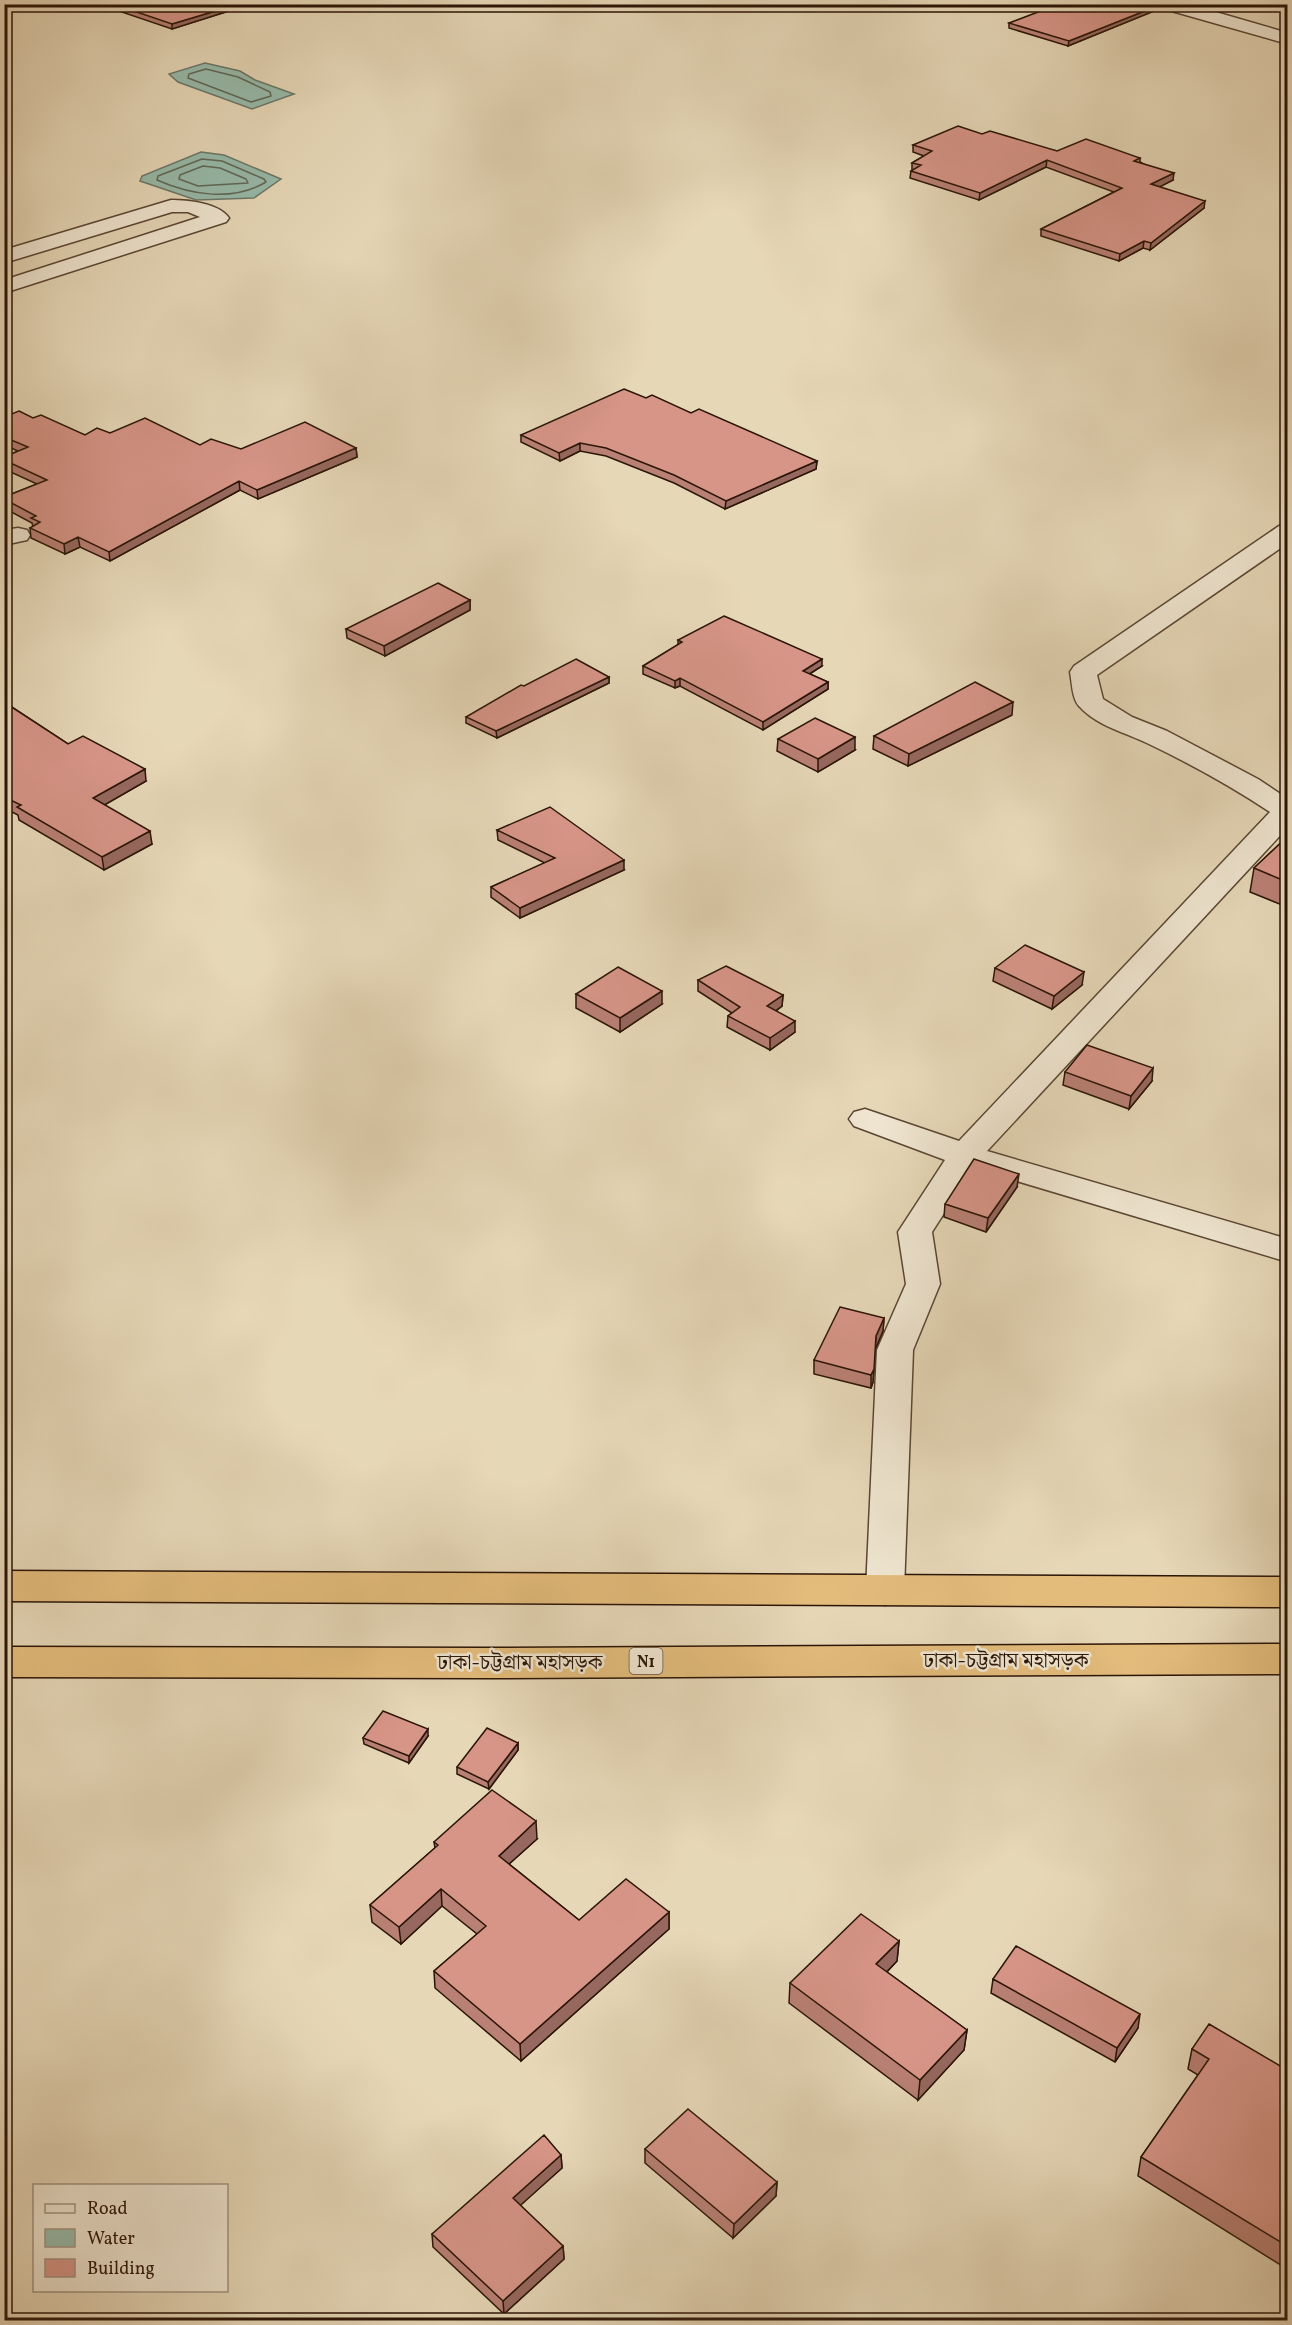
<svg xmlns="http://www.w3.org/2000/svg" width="1292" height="2325" viewBox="0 0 1292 2325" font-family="Vollkorn,'Noto Serif Bengali',serif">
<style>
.water{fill:#97baaa;stroke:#6c7869;stroke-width:1.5}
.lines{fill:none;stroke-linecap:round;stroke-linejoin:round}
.shore{stroke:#616858;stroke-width:1.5}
.minor-casing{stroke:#5a4633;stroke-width:3}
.highway-casing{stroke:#2b1507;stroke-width:3}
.minor{fill:#efe5d0;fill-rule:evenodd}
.highway{fill:#e3bc7c;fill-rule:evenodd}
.wall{fill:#b98075;stroke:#2b1507;stroke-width:1.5}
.shaded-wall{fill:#96685f;stroke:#2b1507;stroke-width:1.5}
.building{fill:#d79588;stroke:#2b1507;stroke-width:1.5}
.labels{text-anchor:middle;stroke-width:5;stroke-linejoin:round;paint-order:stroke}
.shield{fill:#efe5d0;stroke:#665343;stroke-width:1.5}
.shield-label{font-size:16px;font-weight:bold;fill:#2b1507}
.near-street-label{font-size:21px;fill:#2b1507;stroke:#efe5d0}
</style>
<rect width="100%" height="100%" fill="#e6d7b7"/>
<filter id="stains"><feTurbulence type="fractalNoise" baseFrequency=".00333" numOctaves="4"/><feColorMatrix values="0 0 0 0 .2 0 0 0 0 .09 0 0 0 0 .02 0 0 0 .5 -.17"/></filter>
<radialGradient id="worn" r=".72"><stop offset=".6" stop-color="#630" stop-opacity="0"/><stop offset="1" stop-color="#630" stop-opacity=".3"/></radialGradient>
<path class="water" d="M205,63l35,8 15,9 39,14 -42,15 -74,-27 -9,-8z
M201,152l23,3 57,24 -27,19 -58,2 -56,-19 2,-5z"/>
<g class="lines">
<path class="shore" d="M206,69l32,8 32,15 1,4 -20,6 -63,-24 1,-4z
M202,159l20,2 42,18 2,3c-33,20 -75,13 -109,-2l1,-4z
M203,166l17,2 26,11 2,4 -50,3 -19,-7 1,-4z"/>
<g class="minor-casing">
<path id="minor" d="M1159,4h29l100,29v11l-127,-36z
M171,200c17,0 48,3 58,18l-3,4 -222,71v-13l196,-63 -12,-5h-16l-168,51v-13z
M1288,524v19l-191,132 6,24 29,18 35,14 91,48 30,20v28l-301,324 301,88v23l-315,-94 -41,64 8,52 -27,66 -9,240 -5,10 -14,5 -14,-5 -5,-10 11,-240 29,-66 -8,-52 47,-72 -91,-34 -5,-7 5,-7 11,-3 94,32 311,-329c-38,-25 -79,-48 -121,-68 -22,-11 -52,-18 -69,-37 -8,-7 -8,-25 -10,-35l4,-6 205,-140z
M18,528l9,2 3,5 -3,5 -23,5v-15z"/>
</g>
<g class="highway-casing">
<path id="highway" d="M4,1571l1284,6v30l-1284,-6z
M1288,1644v30l-802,4 -482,-1v-30l482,1z"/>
</g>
<use href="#minor" class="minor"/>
<use href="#highway" class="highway"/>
</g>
<path class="wall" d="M104,4h124l4,6 -60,19 -68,-23z
M1160,5l-1,4 -91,37 -59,-18v-5z
M982,134l75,17 83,7v4l33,18 -14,7 45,21 -54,42 -7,-2 -24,13 -78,-25v-7l73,-37 -68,-25 -67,33 -69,-22 1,-7 1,-1v-7l12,-7 -11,-4v-7z
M646,398l45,15 126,48 -1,8 -91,40 -51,-26 -68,-27 -26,-5 -20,10 -39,-19v-7z
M4,417l29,1 52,17 25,-2 90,12 41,4 115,-1 1,9 -99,42 -18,-9 -130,71 -30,-14 -15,7 -34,-16 -1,-10 3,-1 -1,-4 -28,-15v-11l33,-13 -33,-15v-12l14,-6 -14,-6z
M470,600v10l-85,46 -38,-18 -1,-9z
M678,640l144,26 -12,8 18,8v7l-65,41 -83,-44 -5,2 -32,-14v-8l35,-21z
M609,677v6l-112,55 -31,-15v-6z
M4,702l64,42 78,37 -42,24 48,39 -48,26 -85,-50 -1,-5 -14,-7z
M1012,715l-104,51 -35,-17 1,-13z
M778,739l77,11 -37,22 -41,-21z
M497,830l127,40 -104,48 -29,-21v-10l54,-24 -47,-23z
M1287,837v70l-37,-15 4,-24z
M995,968l87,17 -30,24 -59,-28z
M698,980l85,15 -1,11 -6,5 19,21 -25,18 -43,-23 1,-11 4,-3 -34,-22z
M576,994l86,10 -42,28 -44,-24z
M1065,1072l87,9 -23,28 -66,-24z
M1017,1187l-31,45 -42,-15 1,-13z
M884,1318l-1,13 -8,18 -2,33 -2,6 -57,-14v-14z
M428,1736l-19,27 -45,-19 -1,-6z
M518,1743v7l-29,39 -32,-15v-7z
M537,1839l-28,25 70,56 90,-8v17l-148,132 -86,-73 -1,-17 43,-37 -35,-28 -41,38 -29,-22 -2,-17 65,-57 -1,-6z
M899,1941l-2,20 -10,11 80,58 -3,20 -46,50 -129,-97 1,-20z
M993,1979l145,49 -23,34 -124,-69z
M1192,2049l95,21v199l-149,-93 3,-19 57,-82 -10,-6z
M645,2149l132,33 -1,14 -43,42 -88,-75z
M561,2155l1,13 -42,37 43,41 1,13 -60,55 -71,-67 -1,-13z"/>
<path class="shaded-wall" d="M1160,5l-1,4 -91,37 1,-5z
M232,6v4l-60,19v-5z
M1047,160l-1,7 -67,33 1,-7z
M1174,173l-1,7 -23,12 1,-8z
M1205,201l-1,7 -54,42 1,-7z
M1144,241l-1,7 -24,13 1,-7z
M580,443v8l-20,10 -1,-8z
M356,448l1,9 -99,42 -1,-9z
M817,461l-1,8 -91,40 1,-8z
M239,481l1,9 -130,71 -1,-9z
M78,537l2,10 -15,7 -1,-10z
M470,600v10l-85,46 -1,-10z
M822,659v7l-19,12v-7z
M609,677v6l-112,55 -1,-7z
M680,678v8l-5,2v-7z
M828,682v7l-65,41v-8z
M1013,702l-1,13 -104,51 1,-12z
M855,737v13l-37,22v-13z
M145,769l1,12 -52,30 -1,-13z
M150,831l2,13 -48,26 -2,-13z
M624,860v10l-104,48v-10z
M1084,972l-2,13 -30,24 2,-13z
M662,991v13l-42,28v-14z
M783,995l-1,11 -15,11v-11z
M795,1021v11l-25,18v-12z
M1153,1068l-1,13 -23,28 2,-13z
M1019,1174l-2,13 -31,45 2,-14z
M884,1318l-1,13 -8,19 1,-14z
M874,1369l-1,13 -2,6v-13z
M428,1729v7l-19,27v-7z
M518,1743v7l-29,39 -1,-7z
M536,1821l1,18 -38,34v-17z
M441,1889l1,17 -41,38 -2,-17z
M669,1912v17l-148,132 -1,-17z
M899,1941l-2,20 -22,23 1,-20z
M1140,2014l-2,14 -23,34 2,-14z
M967,2030l-3,20 -46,50 2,-20z
M561,2155l1,13 -49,44v-14z
M777,2182l-1,14 -43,42 1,-14z
M563,2246l1,13 -60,55 -1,-13z"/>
<path class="building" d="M113,4h115l4,2 -60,18z
M1059,4h101v1l-91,36 -60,-18z
M958,126l24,8 8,-3 67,20 29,-12 54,19 -6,3 40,12 -23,11 54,17 -54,42 -7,-2 -24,13 -79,-25 81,-41 -75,-28 -67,33 -69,-22 10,-6 -9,-2 20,-12 -19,-6z
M624,389l22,9 6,-3 39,18 8,-4 118,52 -91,40 -52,-26 -68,-27 -26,-5 -21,10 -38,-18z
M19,411l14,7 8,-3 44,20 12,-7 13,5 35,-15 55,27 11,-6 30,10 64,-27 51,26 -99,42 -18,-9 -130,71 -31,-15 -14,7 -34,-16 10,-6 -9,-4 5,-2 -32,-17v-2l43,-17 -43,-20v-3l24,-10 -24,-10v-20z
M438,583l32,17 -86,46 -38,-17z
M724,616l98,43 -19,12 25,11 -65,40 -83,-44 -5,3 -32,-15 39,-24 -4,-2z
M576,659l33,18 -113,54 -30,-14 55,-32 3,1z
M975,682l38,20 -104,52 -35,-18z
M4,702l64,42 15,-8 62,33 -52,29 57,33 -48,26 -85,-50 4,-2 -17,-8z
M815,718l40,19 -37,22 -40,-20z
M550,807l74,53 -104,48 -29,-21 64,-29 -58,-28z
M1287,837v45l-33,-14z
M1025,945l59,27 -30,24 -59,-28z
M726,966l57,29 -16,11 28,15 -25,17 -42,-22 12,-9 -42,-27z
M618,967l44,24 -42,27 -44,-24z
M1087,1045l66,23 -22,28 -66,-24z
M974,1159l45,15 -31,44 -43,-14z
M840,1307l44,11 -8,18 -2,33 -3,6 -57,-15z
M383,1711l45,18 -19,27 -46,-18z
M487,1728l31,15 -30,39 -31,-15z
M492,1790l44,31 -37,35 80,64 47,-41 43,33 -149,132 -86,-73 52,-45 -45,-37 -42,38 -29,-22 68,-60 -4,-3z
M861,1914l38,27 -23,23 91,66 -47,50 -130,-97z
M1016,1946l124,68 -23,34 -124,-69z
M1209,2024l78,46v176l-146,-89 68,-98 -17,-10z
M688,2109l89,73 -43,42 -89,-75z
M544,2135l17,20 -48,43 50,48 -60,55 -71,-67z"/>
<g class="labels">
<rect class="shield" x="629.5" y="1648" width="33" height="26" rx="4.5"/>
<g class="shield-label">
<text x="646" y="1667">N1</text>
</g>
<g class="near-street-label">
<text x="1006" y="1667">ঢাকা-চট্টগ্রাম মহাসড়ক</text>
<text x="520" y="1669">ঢাকা-চট্টগ্রাম মহাসড়ক</text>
</g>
</g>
<rect width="1292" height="2325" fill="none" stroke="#e6d7b7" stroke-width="24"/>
<rect x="6" y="6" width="1280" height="2313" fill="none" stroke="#2b1507" stroke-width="3"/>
<rect x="12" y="12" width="1268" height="2301" fill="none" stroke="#2b1507" stroke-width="1.5"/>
<rect x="33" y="2184" width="195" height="108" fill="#efe5d0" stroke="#a19280" stroke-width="1.5"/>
<rect x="45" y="2204" width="30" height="9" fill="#efe5d0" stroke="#a19280" stroke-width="1.5"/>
<text x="87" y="2214" font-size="18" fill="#2b1507">Road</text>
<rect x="45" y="2229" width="30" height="18" fill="#97baaa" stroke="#a19280" stroke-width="1.5"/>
<text x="87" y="2244" font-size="18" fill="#2b1507">Water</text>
<rect x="45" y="2259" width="30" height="18" fill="#d79588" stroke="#a19280" stroke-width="1.5"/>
<text x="87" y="2274" font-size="18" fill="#2b1507">Building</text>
<rect width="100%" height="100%" filter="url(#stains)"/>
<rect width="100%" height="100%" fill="url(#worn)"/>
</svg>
